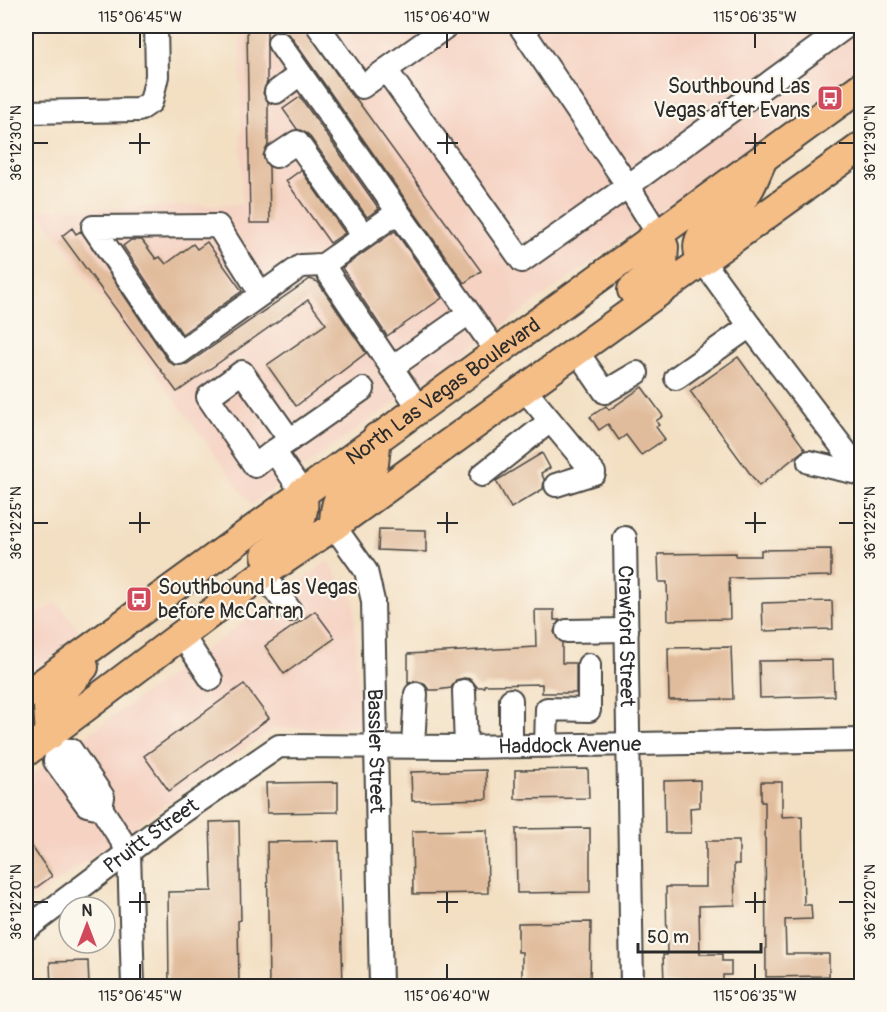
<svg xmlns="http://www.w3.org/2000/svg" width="887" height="1012" viewBox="0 0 887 1012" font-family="Pangolin,sans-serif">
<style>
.built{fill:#f5d2c2}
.building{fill:#e1bc9c}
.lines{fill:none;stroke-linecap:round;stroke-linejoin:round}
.minor-casing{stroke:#494642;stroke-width:26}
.major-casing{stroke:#494642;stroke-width:32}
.minor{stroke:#fff;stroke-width:22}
.major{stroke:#f6be87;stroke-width:28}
.ticks{fill:none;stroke:#2b2b2b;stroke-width:2}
.labels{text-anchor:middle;stroke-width:4.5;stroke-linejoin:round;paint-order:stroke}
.poi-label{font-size:21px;fill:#2b2b2b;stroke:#fbf7ec;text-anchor:end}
.street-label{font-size:21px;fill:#2b2b2b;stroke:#fbf7ec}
.neatline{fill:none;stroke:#2b2b2b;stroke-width:2}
.ticks-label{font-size:15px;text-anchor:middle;fill:#2b2b2b}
</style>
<rect width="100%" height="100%" fill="#fbf7ec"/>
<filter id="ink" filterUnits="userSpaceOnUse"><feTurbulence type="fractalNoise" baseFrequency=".0167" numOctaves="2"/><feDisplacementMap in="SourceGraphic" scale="12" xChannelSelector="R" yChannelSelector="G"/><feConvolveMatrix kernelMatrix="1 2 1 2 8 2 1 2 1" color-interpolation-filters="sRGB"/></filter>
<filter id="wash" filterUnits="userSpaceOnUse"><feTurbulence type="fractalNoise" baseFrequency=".008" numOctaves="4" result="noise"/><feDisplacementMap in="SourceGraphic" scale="24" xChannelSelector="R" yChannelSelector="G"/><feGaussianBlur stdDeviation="1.35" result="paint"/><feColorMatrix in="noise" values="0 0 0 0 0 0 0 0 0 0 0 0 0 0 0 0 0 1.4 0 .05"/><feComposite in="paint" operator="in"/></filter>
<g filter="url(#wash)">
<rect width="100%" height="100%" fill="#f3dfc2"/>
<path class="built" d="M240,26h621v44l-610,435 -213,-295 204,-6z
M328,561l26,40 6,125 -88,3 -246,175v-125z
M57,602l25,32 -56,41v-54z"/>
<g id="blocks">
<path class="building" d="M284,26h20l47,69 6,5 124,171 -17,12 -174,-248 -14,-7h10z
M267,28v54l-4,11 5,9v43l-5,11 6,11 1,56h-20l-3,-194z
M300,97l79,112 -12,8 -59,-83 -11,-5 -14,-20z
M301,170l44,63 -15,10 -44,-62z
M72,228l4,6 5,-3 87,130 6,4 13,-1 123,-85 8,3 48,71 -70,53 -29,-41 59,-41 -18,-24 -131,92 -115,-156z
M395,231l47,67 -55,38 -45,-68z
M131,240h11l14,19 4,-2 6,7 27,-20 4,5 10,-7 35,49 -60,43 -59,-88z
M738,357l67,92 -46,37 -69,-95z
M642,387l21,29 -7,5 3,4 -3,2 9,12 -24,16 -15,-20 -7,5 -11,-16 -9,6 -9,-13 16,-11 3,4z
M542,453l8,15 -9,5 3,6 -1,10 -32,19 -15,-27z
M379,529l47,1v22l-48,-2z
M831,549v27l-102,2 1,41 -62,1 -1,-38h-8l-1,-28 78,-1v3h25v-6z
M832,601l1,28 -70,2 -1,-28z
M535,610h19v10h5l-5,12 8,11v20h14v30h-34v-9l-58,1v2h-7l-6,-8 -7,-1 -8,2 -5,8 -14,2h-8l-5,-7 -7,-2 -9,2v-29l128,-7z
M315,611l20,27 -51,36 -19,-28z
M731,647l2,52 -64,1 -1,-52z
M833,660l1,36 -74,2 -1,-37z
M244,684l25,34 -100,73 -25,-35z
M588,769l1,29 -74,1v-29z
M486,770l1,29 -75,2 -1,-29z
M700,780v27l-10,1 1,25h-26l-1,-52z
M338,782v30l-71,1 -1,-30z
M761,782h21v35l20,-1 2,89h7l1,14 -27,1 1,34h43v22l-63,1 -1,-175h-4z
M239,821l2,99 -3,1 1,66h-70l-1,-95 44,-1 -2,-69z
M590,828v64l-73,1 -1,-64z
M487,830l1,63 -75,1 -1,-63z
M26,838l26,38 -26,19z
M339,841l4,146h-74l-2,-145z
M706,841h33v23h-5l1,41 -36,1 1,48h22v7h9v14h-8v8l-59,1 -1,-29h4l-1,-68h40z
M591,922l-1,65h-68v-35h-4v-29z
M88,961l1,26h-38l-1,-25z"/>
</g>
</g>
<g filter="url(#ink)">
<use href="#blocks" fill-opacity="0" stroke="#494642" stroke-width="1.5"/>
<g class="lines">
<g class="minor-casing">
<g id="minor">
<path d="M318,26l44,61 85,-61"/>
<path d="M520,26l108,160 219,-160"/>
<path d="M279,43l217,308"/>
<path d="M386,70l136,191 106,-75 30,48"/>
<path d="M276,92l24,-18"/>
<path d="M26,112l113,-2 12,-8 6,-26 -1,-50"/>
<path d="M276,156l21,-14 67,94"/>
<path d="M702,260l48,66"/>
<path d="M323,265l95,142"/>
<path d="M261,294l-43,-68 -125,1 86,126 122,-87 22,-1 75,-53"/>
<path d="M576,350l29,42 32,-19"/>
<path d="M391,368l78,-55"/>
<path d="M676,378l74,-52 112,147"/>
<path d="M524,389l70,84 -38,12"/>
<path d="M274,451l-19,15 -47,-69 34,-25 48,68"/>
<path d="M809,462l53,12"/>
<path d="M482,475l68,-54"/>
<path d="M302,492l-28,-41 89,-62"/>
<path id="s1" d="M334,526l32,45 7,30 8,385"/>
<path id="s2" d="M625,538l7,448"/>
<path d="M263,574l27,36"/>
<path d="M567,631l60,-1"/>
<path d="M182,635l29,44"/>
<path d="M464,691l2,56"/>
<path d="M511,700v46"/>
<path d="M50,735l8,14 -3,12 32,44 14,3 28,44 4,134"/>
<path d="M413,745l3,-51"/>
<path d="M546,745l1,-36 42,1v-45"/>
<path d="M58,749l13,1 32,47 -2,11"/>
<path id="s3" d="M26,929l145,-109 108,-74 187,1 396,-7"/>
</g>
</g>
<g class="major-casing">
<g id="major">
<path d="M702,260c-16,-28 23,-43 40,-61 9,-9 14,-26 20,-38"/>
<path d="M632,290l31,-28 1,-15 -6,-13"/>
<path d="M334,526c0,-37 14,-40 40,-62l3,-27"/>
<path d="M266,555c23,-19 43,-31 36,-63"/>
<path id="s4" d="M26,695l836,-609"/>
<path d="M50,735l-2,-27 36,-41"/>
<path d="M26,752l234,-176 74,-50 528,-380"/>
</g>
</g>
<use href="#minor" class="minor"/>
<use href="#major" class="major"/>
</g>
</g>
<path class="ticks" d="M140,33v15M447,33v15M755,33v15M140,133v21M447,133v21M755,133v21M33,143h15M129,143h21M437,143h21M745,143h21M839,143h15M140,512v21M447,512v21M755,512v21M33,523h15M129,523h21M437,523h21M745,523h21M839,523h15M140,892v21M447,892v21M755,892v21M33,902h15M129,902h21M437,902h21M745,902h21M839,902h15M140,964v15M447,964v15M755,964v15"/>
<defs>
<g id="bus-square" transform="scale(1.35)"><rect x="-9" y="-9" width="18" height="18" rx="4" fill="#d1495b" stroke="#fbf7ec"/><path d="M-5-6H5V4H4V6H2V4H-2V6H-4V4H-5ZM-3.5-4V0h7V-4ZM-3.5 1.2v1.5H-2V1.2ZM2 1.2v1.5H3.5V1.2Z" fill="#fff"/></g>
</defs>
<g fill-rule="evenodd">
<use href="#bus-square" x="830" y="98"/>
<use href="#bus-square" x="139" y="599"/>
</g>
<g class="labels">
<g class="poi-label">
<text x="810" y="93">Southbound Las<tspan x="810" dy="24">Vegas after Evans</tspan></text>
<text x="158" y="594" text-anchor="start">Southbound Las Vegas<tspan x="158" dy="24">before McCarran</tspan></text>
</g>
<g class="street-label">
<text dy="7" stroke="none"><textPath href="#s4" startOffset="516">North Las Vegas Boulevard</textPath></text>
<text dy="7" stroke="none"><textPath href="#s2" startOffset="98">Crawford Street</textPath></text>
<text dy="7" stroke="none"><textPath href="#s3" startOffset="603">Haddock Avenue</textPath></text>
<text dy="7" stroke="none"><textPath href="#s1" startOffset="236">Bassler Street</textPath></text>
<text dy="7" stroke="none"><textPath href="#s3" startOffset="156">Pruitt Street</textPath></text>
</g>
</g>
<rect width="887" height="1012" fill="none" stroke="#fbf7ec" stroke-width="66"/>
<g transform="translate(87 925)"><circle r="28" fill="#fbf7ec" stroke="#a8a59f" stroke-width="1.5"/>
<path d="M0-4.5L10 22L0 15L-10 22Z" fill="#d1495b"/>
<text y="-9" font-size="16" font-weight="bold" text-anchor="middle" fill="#2b2b2b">N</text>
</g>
<path d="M638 943v9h123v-9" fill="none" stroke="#2b2b2b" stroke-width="3"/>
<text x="647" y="943" font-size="18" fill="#2b2b2b" stroke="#fbf7ec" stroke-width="4.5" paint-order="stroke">50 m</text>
<rect x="33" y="33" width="821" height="946" class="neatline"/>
<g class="ticks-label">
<text x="140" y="22">115°06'45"W</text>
<text x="447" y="22">115°06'40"W</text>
<text x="755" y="22">115°06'35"W</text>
<text transform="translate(16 143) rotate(-90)" y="5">36°12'30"N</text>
<text transform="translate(870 143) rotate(-90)" y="5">36°12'30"N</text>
<text transform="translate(16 523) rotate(-90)" y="5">36°12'25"N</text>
<text transform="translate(870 523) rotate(-90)" y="5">36°12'25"N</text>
<text transform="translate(16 902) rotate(-90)" y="5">36°12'20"N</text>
<text transform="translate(870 902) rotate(-90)" y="5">36°12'20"N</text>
<text x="140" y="1001">115°06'45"W</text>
<text x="447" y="1001">115°06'40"W</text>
<text x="755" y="1001">115°06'35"W</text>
</g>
</svg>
